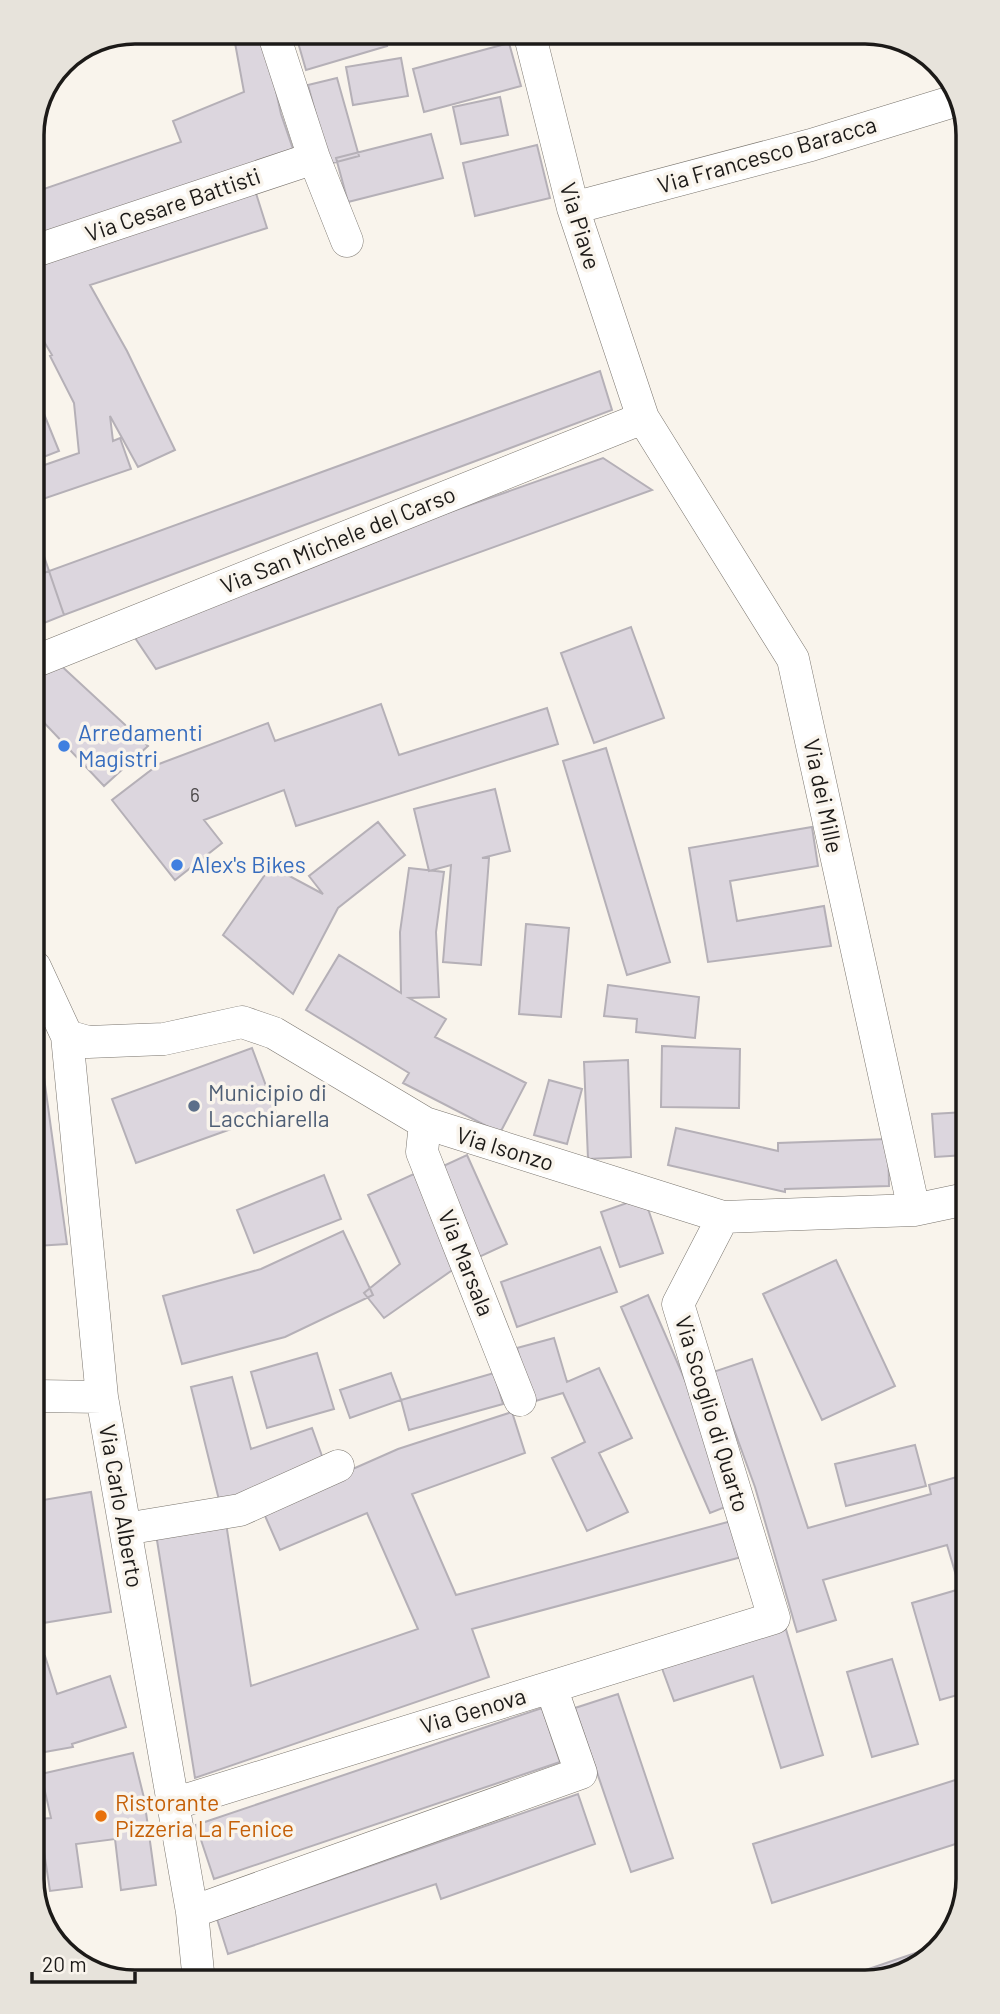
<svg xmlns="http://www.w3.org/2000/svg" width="1000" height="2014" viewBox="0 0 1000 2014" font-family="Barlow,sans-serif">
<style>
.building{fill:#dcd6de;stroke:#b5b0b7;stroke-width:2}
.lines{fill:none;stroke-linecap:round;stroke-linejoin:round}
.street-casing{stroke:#7a756e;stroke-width:33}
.street{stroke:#fff;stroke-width:32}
.shop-dot{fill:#3f7fe0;stroke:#f9f4ec;stroke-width:2.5}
.service-dot{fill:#5c6f8a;stroke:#f9f4ec;stroke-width:2.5}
.food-dot{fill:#e8710a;stroke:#f9f4ec;stroke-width:2.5}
.labels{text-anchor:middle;stroke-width:7;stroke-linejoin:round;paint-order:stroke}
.number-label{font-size:19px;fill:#4c494a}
.street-label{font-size:23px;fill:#1c1a18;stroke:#f9f4ec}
.shop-label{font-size:23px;fill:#366cbe;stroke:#f9f4ec;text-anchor:start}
.service-label{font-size:23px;fill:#4e5e75;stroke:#f9f4ec;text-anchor:start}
.food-label{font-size:23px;fill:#c56008;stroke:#f9f4ec;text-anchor:start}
.rim{fill:none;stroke:#1c1a18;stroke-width:3.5}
</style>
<rect width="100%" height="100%" fill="#f9f4ec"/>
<path class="building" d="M233,32h30l18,82 14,41 -263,84 1,-113 11,63 137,-47 -8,-21 71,-29z
M295,32h87l5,14 -81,24z
M509,43l12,43 -97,26 -11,-43z
M401,58l7,38 -55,9 -7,-38z
M337,78l22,78 -30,8 -21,-79z
M500,97l8,38 -47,9 -8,-37z
M431,134l12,44 -95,24 -12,-44z
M537,145l13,53 -75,18 -12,-53z
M254,187l13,41 -177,57 37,66 48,99 -37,17 -28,-51 3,25 7,-3 11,31 -94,32 -4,-12v-20l46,-16 -5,-50 -24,-47 2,-1 -19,-32 -1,-66z
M600,371l12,39 -548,205 -15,-44z
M44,414l15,37 -26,10v-43z
M603,458l49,32 -496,179 -29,-43z
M33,524l16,47 -15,6z
M49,571l15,44 -30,12v-50z
M631,627l33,91 -70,25 -33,-90z
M56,661l92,85 -44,40 -70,-74v-41z
M381,704l18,51 148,-47 11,36 -262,82 -12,-36 -80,30 18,23 -47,37 -63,-80 47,-36 109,-41 7,18z
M606,748l64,214 -43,13 -64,-214z
M495,789l15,62 -28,7h7l-8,107 -38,-3 8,-97 -22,6 -15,-62z
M378,822l27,33 -67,53 -45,86 -70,-59 48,-69 52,28 -14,-18z
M812,827l6,39 -88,15 7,40 87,-15 7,40 -123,16 -19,-114z
M409,868l35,4 -8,60 3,65 -30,1 37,21 -11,18 91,46 -26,50 -97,-50 6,-10 -103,-63 33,-55 62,38 -1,-61z
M526,924l43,4 -8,89 -42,-3z
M608,985l91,12 -4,41 -59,-6 1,-13 -33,-3z
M662,1046l78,3 -1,59 -78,-1z
M252,1048l24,65 -140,50 -24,-64z
M41,1056l26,188 -31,2v-188z
M628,1060l3,97 -43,2 -4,-97z
M549,1080l33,9 -15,55 -33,-9z
M965,1112v43l-30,2 -3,-43z
M676,1128l102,23v-8l110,-4 1,47 -104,3v3l-117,-27z
M467,1155l40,89 -28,13 -40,-89z
M416,1173l45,91 -77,54 -20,-25 36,-29 -32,-69z
M324,1175l17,44 -87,34 -17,-43z
M644,1197l19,56 -43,14 -19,-55z
M343,1231l30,64 -88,42 -103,27 -19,-68 98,-27z
M600,1247l17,45 -100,35 -16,-45z
M836,1260l59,126 -73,34 -59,-126z
M648,1295l90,207 -28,11 -89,-206z
M554,1338l13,44 32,-14 33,70 -33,15 29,59 -41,19 -35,-73 33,-16 -22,-49 -31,9 -15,-54z
M317,1353l17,56 -67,19 -16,-56z
M752,1359l56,169 123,-34 -2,-9 38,-11 1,218 -28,8 -28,-97 48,-14 -13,-44 -124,35 13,40 -39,12 -42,-145 -42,-115z
M391,1373l10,27 -51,18 -10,-28z
M494,1373l9,31 -94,26 -8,-30z
M232,1377l19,72 61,-21 15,42 -107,34 -29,-117z
M512,1412l13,41 -113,41 44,101 283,-76 10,36 -277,74 17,48 -294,101 -39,-244 70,-11 25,163 167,-57 -51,-116 -87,37 -18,-41 136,-60z
M915,1445l11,41 -80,20 -11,-42z
M91,1492l20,120 -68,11 -5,-29 -1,-93z
M785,1626l38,129 -42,13 -28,-92 -79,25 -14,-38z
M45,1656l12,38 53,-18 16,51 -54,17 1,3 -34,6 -1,-95z
M892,1659l26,85 -46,13 -25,-85z
M618,1694l55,164 -42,14 -56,-164z
M542,1708l18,54 -346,117 -18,-54z
M133,1753l11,45 12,87 -35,5 -6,-51 -39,5 6,43 -32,4 -11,-72 12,-1 -10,-44z
M968,1776v64l-196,63 -19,-59z
M578,1794l17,50 -154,55 -5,-15 -208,70 -11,-35z
M942,1944l-38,31h-53z"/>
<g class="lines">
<g class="street-casing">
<path id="street" d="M273,32l41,126 33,83
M529,32l44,176 70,210 150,241 121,551
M573,208l238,-63 150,-46
M32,252l282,-94
M34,662l609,-244
M35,967l32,69 35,361 90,515 7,70
M67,1036l21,6 76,-3 78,-17 32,11 151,90 298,94 191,-7 52,-11
M425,1123l-3,29 98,248
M37,1396l65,1
M125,1529l115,-19 98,-44
M173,1804l601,-186 -96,-314 45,-87
M192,1912l389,-139 -30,-86"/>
</g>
<use href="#street" class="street"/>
</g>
<g class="shop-dot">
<circle cx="64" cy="746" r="7"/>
<circle cx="177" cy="865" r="7"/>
</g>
<circle class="service-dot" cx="194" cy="1106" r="7"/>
<circle class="food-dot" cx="101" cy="1816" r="7"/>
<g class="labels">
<g class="number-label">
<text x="195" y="802">6</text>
</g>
<g class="street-label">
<text transform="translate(767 155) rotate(-16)" y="8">Via Francesco Baracca</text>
<text transform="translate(173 205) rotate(-19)" y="8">Via Cesare Battisti</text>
<text transform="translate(580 226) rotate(73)" y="8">Via Piave</text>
<text transform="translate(338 540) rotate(-22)" y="8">Via San Michele del Carso</text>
<text transform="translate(823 796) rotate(78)" y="8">Via dei Mille</text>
<text transform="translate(505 1149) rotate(17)" y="8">Via Isonzo</text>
<text transform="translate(466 1263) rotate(68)" y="8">Via Marsala</text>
<text transform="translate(712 1414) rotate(73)" y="8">Via Scoglio di Quarto</text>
<text transform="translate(121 1506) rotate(80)" y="8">Via Carlo Alberto</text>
<text transform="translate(473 1711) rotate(-17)" y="8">Via Genova</text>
</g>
<g class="shop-label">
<text x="78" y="741">Arredamenti<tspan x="78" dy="26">Magistri</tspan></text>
<text x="191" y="873">Alex's Bikes</text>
</g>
<g class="service-label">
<text x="208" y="1101">Municipio di<tspan x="208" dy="26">Lacchiarella</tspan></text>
</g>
<g class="food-label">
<text x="115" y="1811">Ristorante<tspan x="115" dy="26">Pizzeria La Fenice</tspan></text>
</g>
</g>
<path d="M0 0H1000V2014H0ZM135 44H865A91 91 0 0 1 956 135V1879A91 91 0 0 1 865 1970H135A91 91 0 0 1 44 1879V135A91 91 0 0 1 135 44Z" fill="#e7e3db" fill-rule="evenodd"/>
<path class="rim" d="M135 44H865A91 91 0 0 1 956 135V1879A91 91 0 0 1 865 1970H135A91 91 0 0 1 44 1879V135A91 91 0 0 1 135 44Z"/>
<path d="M32 1972v10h103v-10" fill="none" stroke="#1c1a18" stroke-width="3.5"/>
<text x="42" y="1972" font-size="21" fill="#1c1a18" stroke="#f9f4ec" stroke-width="5" paint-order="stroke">20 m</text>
</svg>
